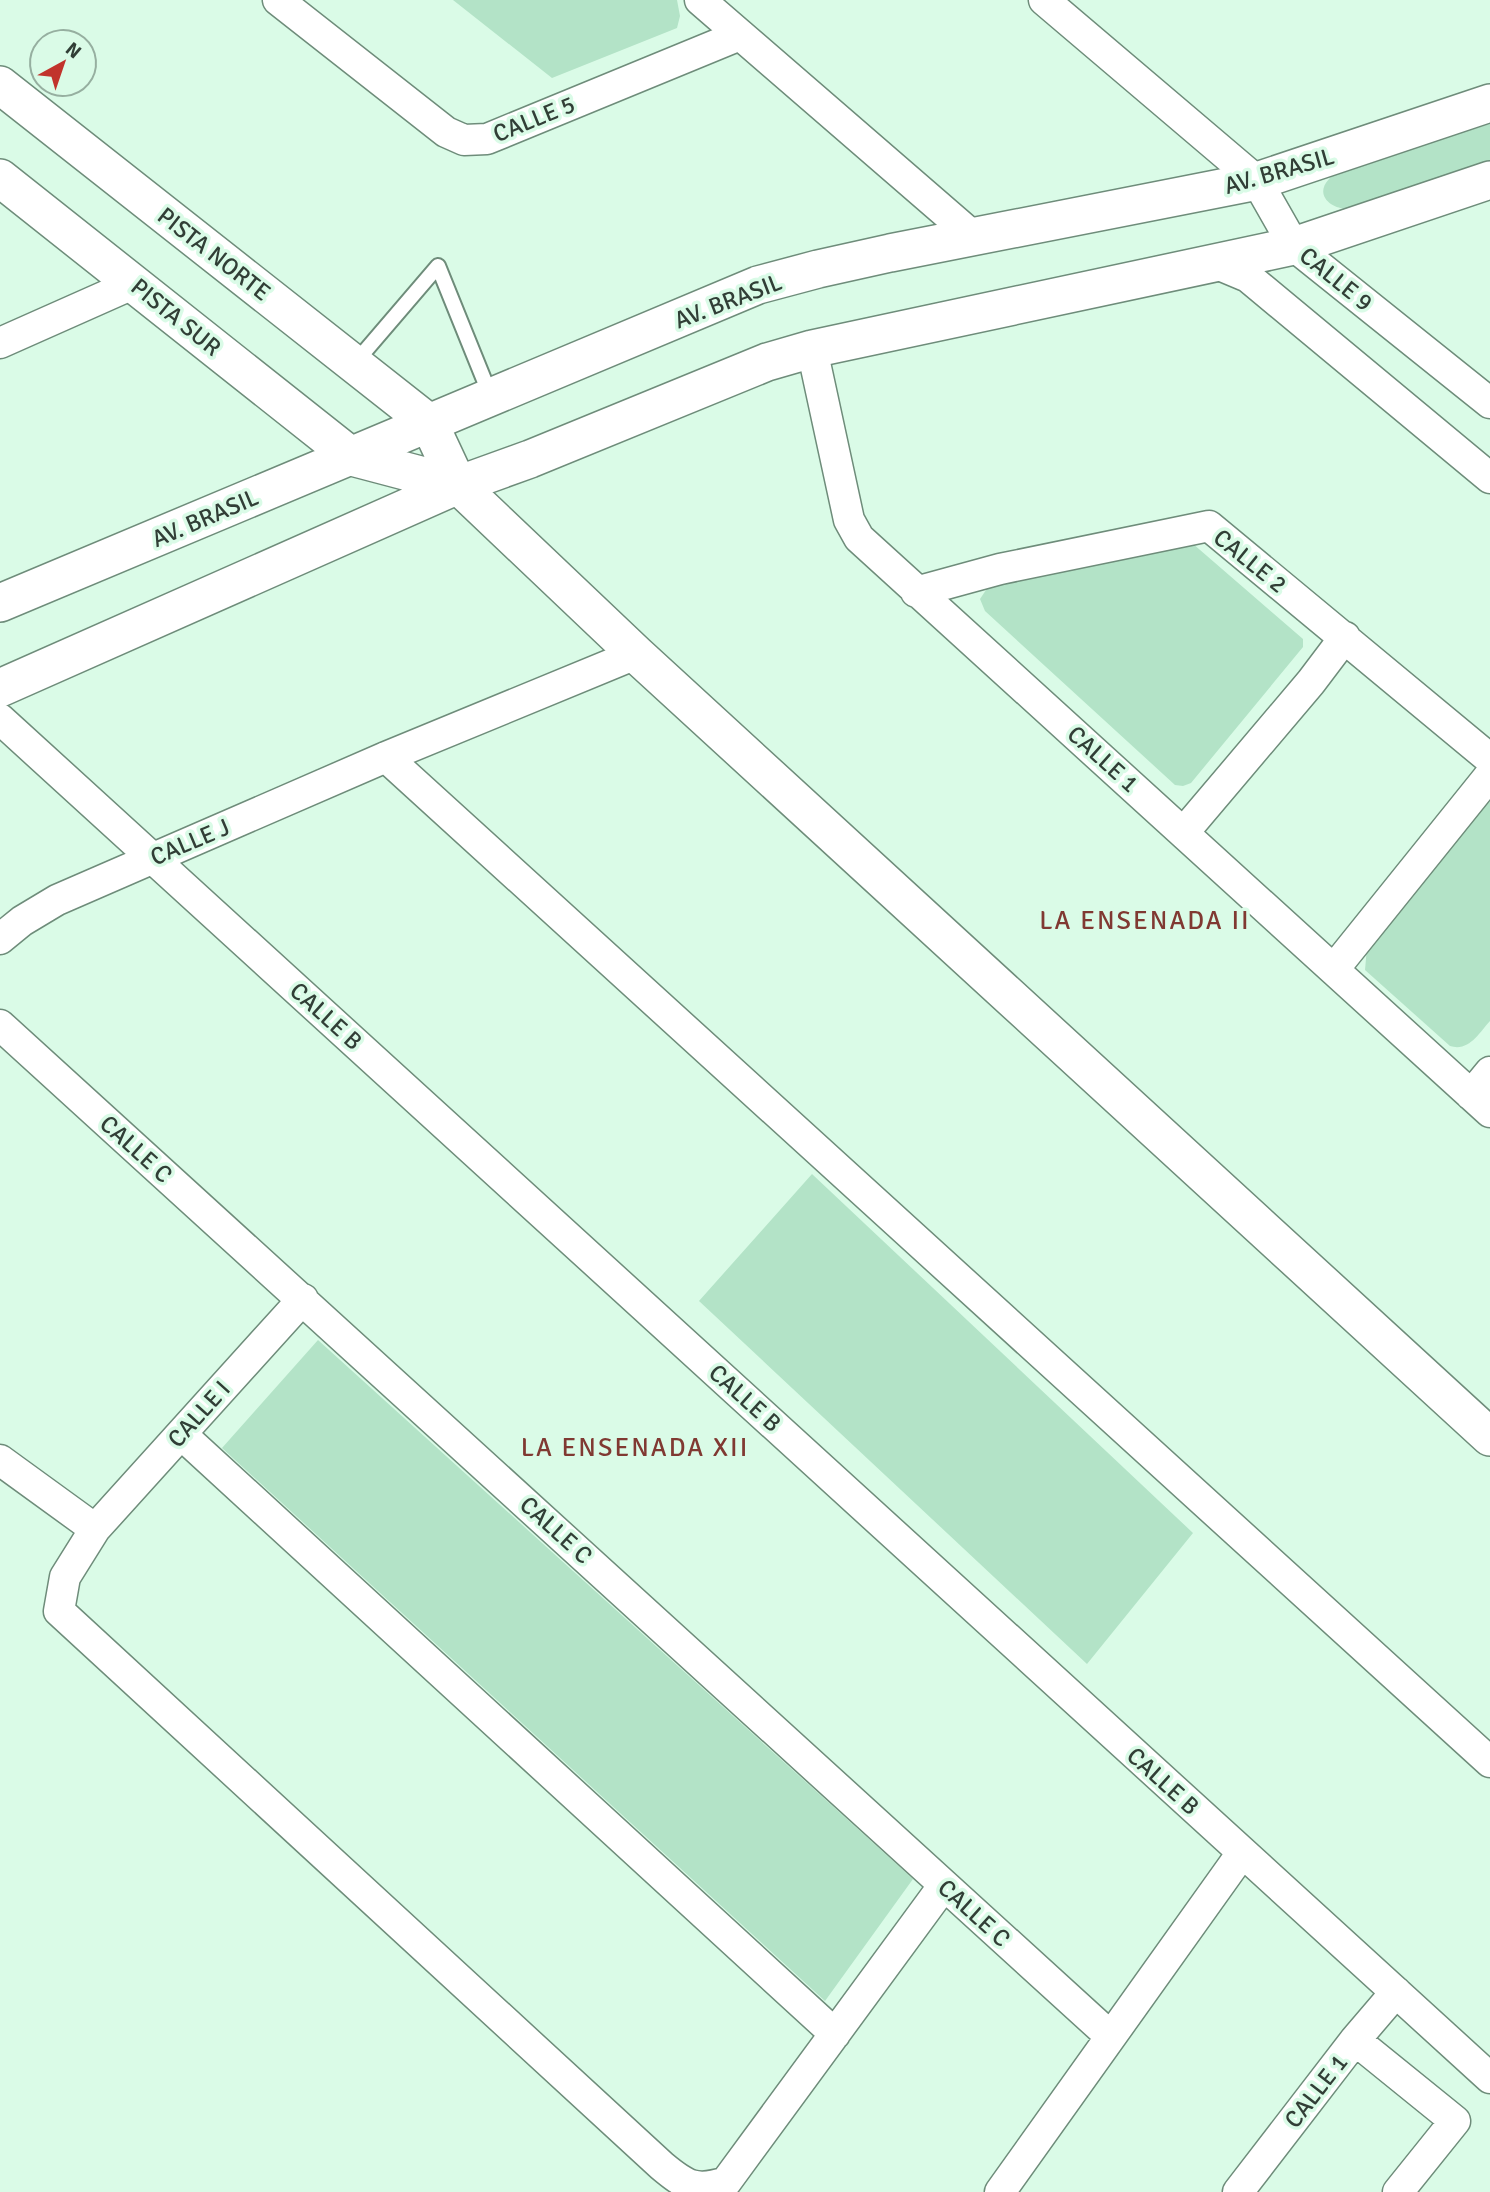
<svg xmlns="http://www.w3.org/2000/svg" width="1490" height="2192" viewBox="0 0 1490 2192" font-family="Signika,sans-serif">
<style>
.green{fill:#b3e3c7}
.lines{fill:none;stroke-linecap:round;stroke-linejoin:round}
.service-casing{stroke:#6e8c7a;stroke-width:18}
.minor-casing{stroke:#6e8c7a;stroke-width:33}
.tertiary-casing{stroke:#6e8c7a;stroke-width:40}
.service{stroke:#fff;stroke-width:14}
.minor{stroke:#fff;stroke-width:30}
.tertiary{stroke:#fff;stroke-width:37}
.labels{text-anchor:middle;stroke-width:7;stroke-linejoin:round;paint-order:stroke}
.street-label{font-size:24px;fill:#313e36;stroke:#dafbe7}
.neighbourhood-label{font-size:26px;letter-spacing:2px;fill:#803932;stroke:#dafbe7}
</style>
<rect width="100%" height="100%" fill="#dafbe7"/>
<path class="green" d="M453,0h224l3,16 -3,12 -125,50z
M1490,124v40l-142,45c-17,0 -34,-14 -19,-30 5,-6 14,-9 21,-12z
M1192,543l111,96v8l-112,136 -8,3 -8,-1 -190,-174 -5,-12 10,-15z
M1490,802v219c-11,12 -21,31 -40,25l-85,-76 2,-23 120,-144z
M812,1174l381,359 -106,131 -388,-363z
M318,1340l595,539 -88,122 -603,-553z"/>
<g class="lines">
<g class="service-casing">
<path id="service" d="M354,364l84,-98 53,131"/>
</g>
<g class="minor-casing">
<path id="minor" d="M278,0l168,132 18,8 23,-1 253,-104
M700,0l275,238
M1044,0l213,181 37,65 196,157
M1217,264l31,13 242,201
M0,343l135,-60
M812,349l37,171 10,18 631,574
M916,592l84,-23 209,-43 281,233
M0,719l1490,1359
M386,757l1104,1005
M1184,832l127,-150 34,-45
M0,939l22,-18 35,-21 329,-143 250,-103
M1334,969l156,-194
M0,1025l1110,1011
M1471,1095l19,-23
M303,1299l-208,230 -30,48 -6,34 603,555c24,20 34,26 64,16l218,-297
M181,1434l654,600
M0,1460l95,69
M1355,2040l100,81 -57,71
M1000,2192l242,-339
M1238,2192l117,-152 41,-48"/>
</g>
<g class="tertiary-casing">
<path id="tertiary" d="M0,85l429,338 29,62 178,169 854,783
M0,178l352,279 106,28
M0,603l758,-318 60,-16 72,-16 367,-72 233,-78
M0,688l458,-203 72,-26 237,-97 45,-13 482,-103 196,-66"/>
</g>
<use href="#service" class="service"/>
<use href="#minor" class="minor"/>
<use href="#tertiary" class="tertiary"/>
</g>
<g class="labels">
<g class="street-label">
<text transform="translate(534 119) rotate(-22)" y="8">CALLE 5</text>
<text transform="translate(1279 171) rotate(-16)" y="8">AV. BRASIL</text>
<text transform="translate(214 254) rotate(38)" y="8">PISTA NORTE</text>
<text transform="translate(1336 279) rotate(39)" y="8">CALLE 9</text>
<text transform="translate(728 301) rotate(-21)" y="8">AV. BRASIL</text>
<text transform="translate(176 317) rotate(39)" y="8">PISTA SUR</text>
<text transform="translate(205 518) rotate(-23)" y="8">AV. BRASIL</text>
<text transform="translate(1250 561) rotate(39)" y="8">CALLE 2</text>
<text transform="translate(1103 759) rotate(42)" y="8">CALLE 1</text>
<text transform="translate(190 842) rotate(-23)" y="8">CALLE J</text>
<text transform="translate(326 1016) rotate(42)" y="8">CALLE B</text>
<text transform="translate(136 1149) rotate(42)" y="8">CALLE C</text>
<text transform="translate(745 1398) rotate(42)" y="8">CALLE B</text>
<text transform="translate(199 1414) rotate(-48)" y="8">CALLE I</text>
<text transform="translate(556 1530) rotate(42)" y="8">CALLE C</text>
<text transform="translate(1163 1781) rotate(42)" y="8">CALLE B</text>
<text transform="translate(974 1913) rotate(42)" y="8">CALLE C</text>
<text transform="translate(1316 2091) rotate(-52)" y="8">CALLE 1</text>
</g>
<g class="neighbourhood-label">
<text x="1145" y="929">LA ENSENADA II</text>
<text x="635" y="1456">LA ENSENADA XII</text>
</g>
</g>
<g transform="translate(63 63) rotate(40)"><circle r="33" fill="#dafbe7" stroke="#96afa0" stroke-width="2"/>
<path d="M0-5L12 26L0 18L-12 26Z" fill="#c1332c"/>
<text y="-10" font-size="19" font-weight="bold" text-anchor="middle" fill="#313e36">N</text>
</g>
</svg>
